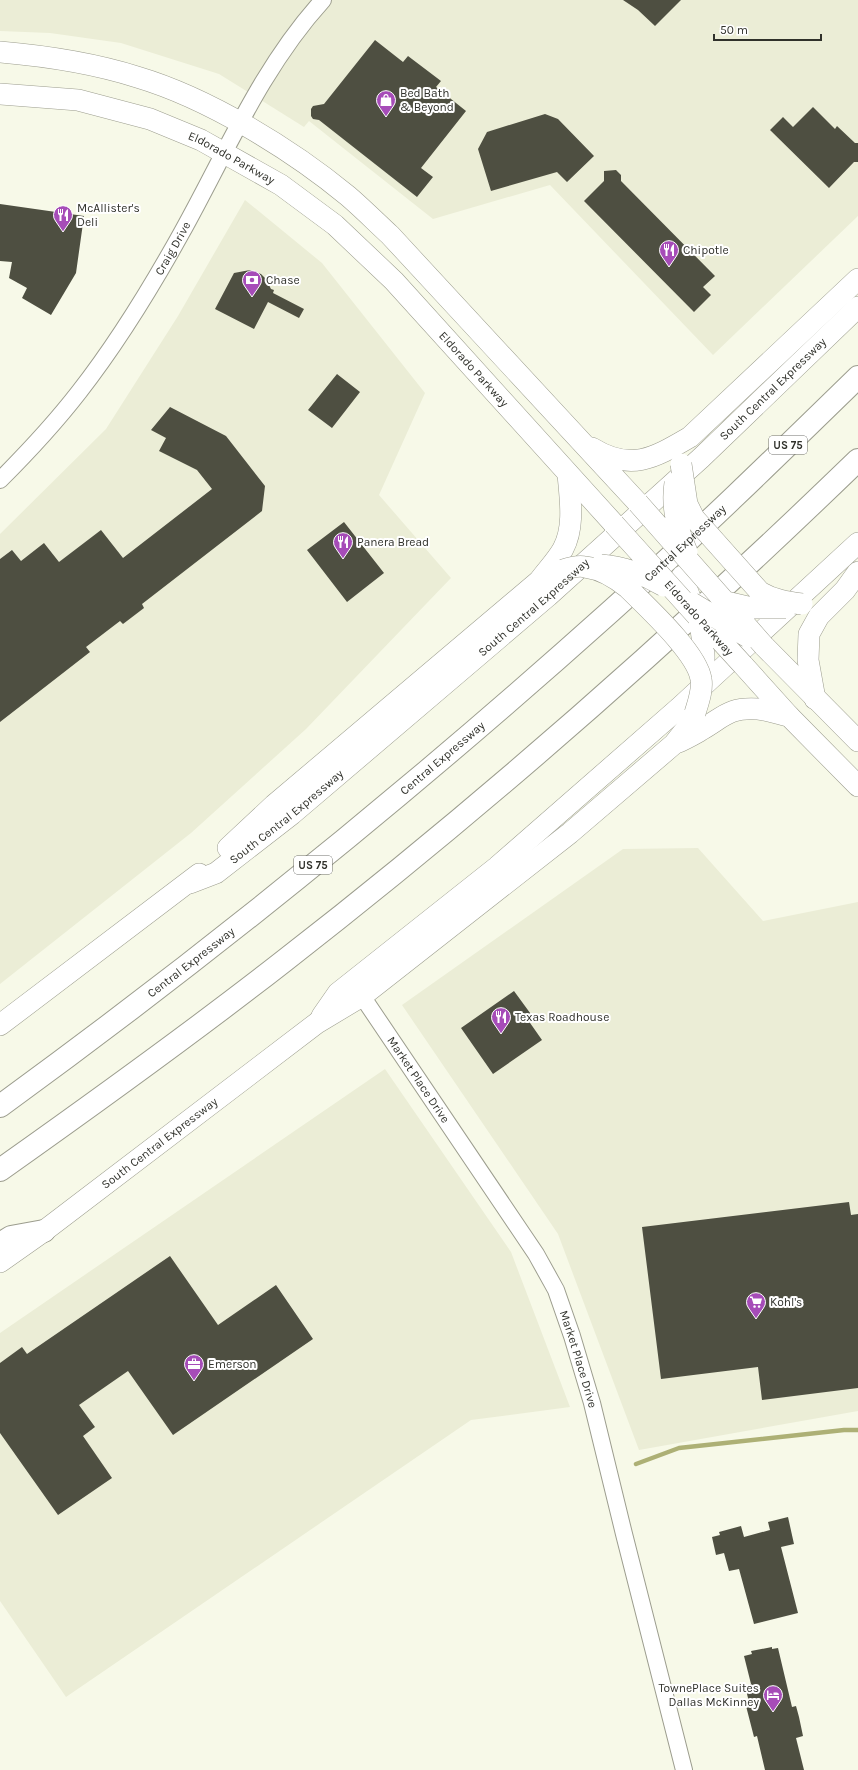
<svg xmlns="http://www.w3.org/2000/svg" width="858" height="1770" viewBox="0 0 858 1770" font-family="Karla,sans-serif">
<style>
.built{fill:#ebedd6}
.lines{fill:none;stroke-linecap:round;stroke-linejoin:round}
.stream{stroke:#adb075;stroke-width:4.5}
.building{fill:#4e4f41}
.minor-casing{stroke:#9c9d8e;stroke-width:18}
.major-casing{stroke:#9c9d8e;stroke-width:22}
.highway-casing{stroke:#9c9d8e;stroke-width:24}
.minor{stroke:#fff;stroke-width:16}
.major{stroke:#fff;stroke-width:21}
.highway{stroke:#fff;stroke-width:22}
.major-bridge-casing{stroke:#9c9d8e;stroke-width:22;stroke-linecap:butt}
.major-bridge{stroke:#fff;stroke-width:21}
.labels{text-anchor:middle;stroke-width:4;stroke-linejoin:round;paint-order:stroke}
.shield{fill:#fff;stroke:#6e6f6b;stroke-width:1}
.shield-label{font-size:11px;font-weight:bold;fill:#30312b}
.poi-label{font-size:12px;fill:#30312b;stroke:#fff;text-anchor:start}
.street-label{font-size:12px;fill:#30312b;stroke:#fff}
</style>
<rect width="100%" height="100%" fill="#f7f9e8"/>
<path class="built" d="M0,0h858v216l-145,139 -163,-170 -117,34 -124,-98 -5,6 -85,-53 -98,-31 -71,-10 -50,-2z
M245,200l77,63 103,130 -46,102 72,83 -145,151 -115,104 -191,151v-450l106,-105 72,-113z
M698,848l65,73 95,-19v509l-219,39 -81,-216 -156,-229 221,-156z
M385,1069l126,183 59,155 -99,13 -405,277 -66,-96v-268z"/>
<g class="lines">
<path class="stream" d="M636,1464l43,-16 165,-18h14"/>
</g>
<path class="building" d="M623,0h58l-26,26 -17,-16z
M375,40l28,22 5,-6 33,25 -5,6 30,24 -45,57 12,9 -16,20 -98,-77 -6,-1 -2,-3v-7l2,-3 11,-2z
M813,107l22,22 2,-3 18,17h3v19h-4l-25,26 -59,-58 13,-13 10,10z
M545,114l13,5 36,37 -27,26 -10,-10 -66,19 -13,-42 9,-17z
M616,170l5,5v6l94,95 -12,11 8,8 -17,17 -110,-111 20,-20v-10z
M0,204l84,12 -8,57 -25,42 -29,-17 5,-10 -18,-10 3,-16 -12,-1z
M250,270l11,4 5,5 5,10 3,1 -1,3 31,16 -5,9 -31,-16 -14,27 -39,-20 19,-36z
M337,374l23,18 -28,36 -24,-18z
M170,407l56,29 39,50 -3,25 -120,93 2,4 -21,16 -3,-3 -34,26 4,5 -90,70v-163l12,-9 9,11 23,-18 15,19 42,-32 22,28 89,-69 -15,-19 -38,-19 7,-13 -15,-8z
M344,522l40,51 -37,29 -40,-52z
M514,991l19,26 -5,3 14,20 -49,34 -32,-46z
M849,1202l2,13 7,-1v174l-96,12 -4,-33 -97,12 -19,-152z
M170,1256l48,69 58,-40 37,54 -140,96 -45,-64 -49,34 16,22 -12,9 29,42 -54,37 -58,-82v-70l22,-16 5,7z
M788,1517l6,27 -13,3 17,66 -44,11 -15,-55 -10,2 -5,-18 -8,2 -4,-18 8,-2 -1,-3 22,-6 3,11 26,-7 -2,-8z
M772,1647v2l6,-1 14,59 4,-1 3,11 4,19 -7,2 8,32h-39l-8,-34 -3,1 -8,-31h4l-5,-20 6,-2 -7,-28 8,-2 -1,-3z"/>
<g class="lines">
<g class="minor-casing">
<g id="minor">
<path id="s1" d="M0,480c28,-28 55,-57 79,-88 39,-50 72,-104 103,-160 44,-79 79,-164 141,-232"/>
<path id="s2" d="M362,996l174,258 20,36 16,46 20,67 32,131 60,236"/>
</g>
</g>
<g class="major-casing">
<g id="major">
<path d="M0,52c46,4 93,11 137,25 71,21 154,72 211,119 14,12 28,26 42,39l248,268"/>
<path id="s3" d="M0,94l78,6 72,19 51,21 80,45 54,40 59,56 220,243"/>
<path d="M592,448c39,24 62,10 98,-11l168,-158"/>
<path d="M682,576l10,27"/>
<path d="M697,616c7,21 9,43 5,65"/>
<path d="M764,646l94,95"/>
<path d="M743,665l46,51 69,70"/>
<path d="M815,699l-7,-39 1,-26 10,-18 26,-26 13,-18"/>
<path d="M679,742c7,-4 15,-7 22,-12 23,-13 27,-23 57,-21 10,1 21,5 31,7"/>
<path d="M228,848l46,-43 265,-224c8,-11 18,-21 24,-32 12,-22 7,-51 5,-75"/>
<path id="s4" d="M190,883l26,-10 76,-59 256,-218 153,-138 157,-151"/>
<path d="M322,1016l16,-23 159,-126 182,-159 179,-165"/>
<path d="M0,1025l199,-151"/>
<path id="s5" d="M0,1262l44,-31 273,-208 45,-27 208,-163 104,-89 15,-19 6,-12"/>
</g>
</g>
<g class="highway-casing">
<g id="highway">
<path id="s6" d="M0,1106c212,-154 416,-320 611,-495 85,-76 166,-155 247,-234"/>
<path d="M0,1170c96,-68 192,-137 284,-209 201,-156 392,-325 574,-501"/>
<path d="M0,1244l11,-7 33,-6"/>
</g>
</g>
<use href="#minor" class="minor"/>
<use href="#major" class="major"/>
<use href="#highway" class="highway"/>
<g class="major-bridge-casing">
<path id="major-bridge" d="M681,464l6,40 7,14 66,74c14,8 26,10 42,12
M675,483c-4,25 3,47 12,69
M638,503l126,143
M614,524l83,92
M601,565c23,2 43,9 63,21
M563,570c6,-2 15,-5 22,-3 16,2 31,11 43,21 20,20 69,65 73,91 2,11 -3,24 -6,34
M722,601l30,7h34
M692,603l56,34
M721,641l22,24"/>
</g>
<use href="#major-bridge" class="major-bridge"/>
</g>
<defs>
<g id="shop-pin" transform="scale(1)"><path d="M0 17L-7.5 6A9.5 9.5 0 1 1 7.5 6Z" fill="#a64cb8" stroke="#fff"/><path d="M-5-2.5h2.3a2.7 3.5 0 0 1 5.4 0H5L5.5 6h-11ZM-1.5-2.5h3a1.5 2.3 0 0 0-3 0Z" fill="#fff"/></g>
<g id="restaurant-pin" transform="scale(1)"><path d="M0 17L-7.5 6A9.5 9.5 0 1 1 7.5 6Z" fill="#a64cb8" stroke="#fff"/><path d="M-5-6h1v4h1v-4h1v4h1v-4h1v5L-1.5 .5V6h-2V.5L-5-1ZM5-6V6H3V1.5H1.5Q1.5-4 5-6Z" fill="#fff"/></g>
<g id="bank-pin" transform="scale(1)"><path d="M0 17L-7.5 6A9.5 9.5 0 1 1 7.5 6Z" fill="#a64cb8" stroke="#fff"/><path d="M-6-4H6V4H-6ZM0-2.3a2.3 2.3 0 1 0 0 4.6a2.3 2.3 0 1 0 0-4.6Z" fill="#fff"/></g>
<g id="supermarket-pin" transform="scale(1)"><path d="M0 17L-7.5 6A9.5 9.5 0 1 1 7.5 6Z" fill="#a64cb8" stroke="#fff"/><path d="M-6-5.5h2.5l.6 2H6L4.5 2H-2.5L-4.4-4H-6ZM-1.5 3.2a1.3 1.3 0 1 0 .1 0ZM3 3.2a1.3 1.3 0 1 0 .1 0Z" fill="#fff"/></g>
<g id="office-pin" transform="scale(1)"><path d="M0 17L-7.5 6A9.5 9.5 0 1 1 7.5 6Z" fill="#a64cb8" stroke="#fff"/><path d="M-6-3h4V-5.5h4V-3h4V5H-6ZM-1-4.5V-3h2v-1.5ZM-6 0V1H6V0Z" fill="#fff"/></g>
<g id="hotel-pin" transform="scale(1)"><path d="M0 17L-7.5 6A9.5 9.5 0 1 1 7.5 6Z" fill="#a64cb8" stroke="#fff"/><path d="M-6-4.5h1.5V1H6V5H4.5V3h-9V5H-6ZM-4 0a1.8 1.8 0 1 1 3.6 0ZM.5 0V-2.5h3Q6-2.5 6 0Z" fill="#fff"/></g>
</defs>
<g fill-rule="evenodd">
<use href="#shop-pin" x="386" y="100"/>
<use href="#restaurant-pin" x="63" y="215"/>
<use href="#restaurant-pin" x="669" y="250"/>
<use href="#bank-pin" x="252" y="280"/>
<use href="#restaurant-pin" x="343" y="542"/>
<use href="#restaurant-pin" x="501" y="1017"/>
<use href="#supermarket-pin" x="756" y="1302"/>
<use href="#office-pin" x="194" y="1364"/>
<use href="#hotel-pin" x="773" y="1695"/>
</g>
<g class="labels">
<g class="shield">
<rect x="769" y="436" width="38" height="18" rx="3"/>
<rect x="294" y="856" width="38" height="18" rx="3"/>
</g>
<g class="shield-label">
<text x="788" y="449">US 75</text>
<text x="313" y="869">US 75</text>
</g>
<g class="poi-label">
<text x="400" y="97">Bed Bath<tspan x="400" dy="14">&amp; Beyond</tspan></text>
<text x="77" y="212">McAllister's<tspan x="77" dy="14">Deli</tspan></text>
<text x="683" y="254">Chipotle</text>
<text x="266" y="284">Chase</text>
<text x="357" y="546">Panera Bread</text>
<text x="515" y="1021">Texas Roadhouse</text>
<text x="770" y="1306">Kohl's</text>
<text x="208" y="1368">Emerson</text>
<text x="759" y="1692" text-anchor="end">TownePlace Suites<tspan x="759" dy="14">Dallas McKinney</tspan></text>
</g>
<g class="street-label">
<text dy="4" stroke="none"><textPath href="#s3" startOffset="243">Eldorado Parkway</textPath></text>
<text dy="4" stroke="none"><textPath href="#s1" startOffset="290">Craig Drive</textPath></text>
<text dy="4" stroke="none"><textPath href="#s3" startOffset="567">Eldorado Parkway</textPath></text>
<text dy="4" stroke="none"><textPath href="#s4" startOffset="766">South Central Expressway</textPath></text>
<text dy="4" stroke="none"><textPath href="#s6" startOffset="887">Central Expressway</textPath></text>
<text dy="4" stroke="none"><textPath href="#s4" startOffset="442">South Central Expressway</textPath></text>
<text transform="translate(699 618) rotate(48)" y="4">Eldorado Parkway</text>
<text dy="4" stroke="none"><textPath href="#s6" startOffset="563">Central Expressway</textPath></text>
<text dy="4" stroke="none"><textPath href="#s4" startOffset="118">South Central Expressway</textPath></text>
<text dy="4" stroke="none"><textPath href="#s6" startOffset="239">Central Expressway</textPath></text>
<text dy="4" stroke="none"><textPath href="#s2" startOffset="101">Market Place Drive</textPath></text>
<text dy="4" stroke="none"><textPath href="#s5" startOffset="199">South Central Expressway</textPath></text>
<text dy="4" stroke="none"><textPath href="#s2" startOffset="425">Market Place Drive</textPath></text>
</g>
</g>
<path d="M714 34v6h107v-6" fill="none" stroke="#30312b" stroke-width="2"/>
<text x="720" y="34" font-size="12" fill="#30312b" stroke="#ffffff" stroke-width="3" paint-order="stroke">50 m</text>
</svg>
